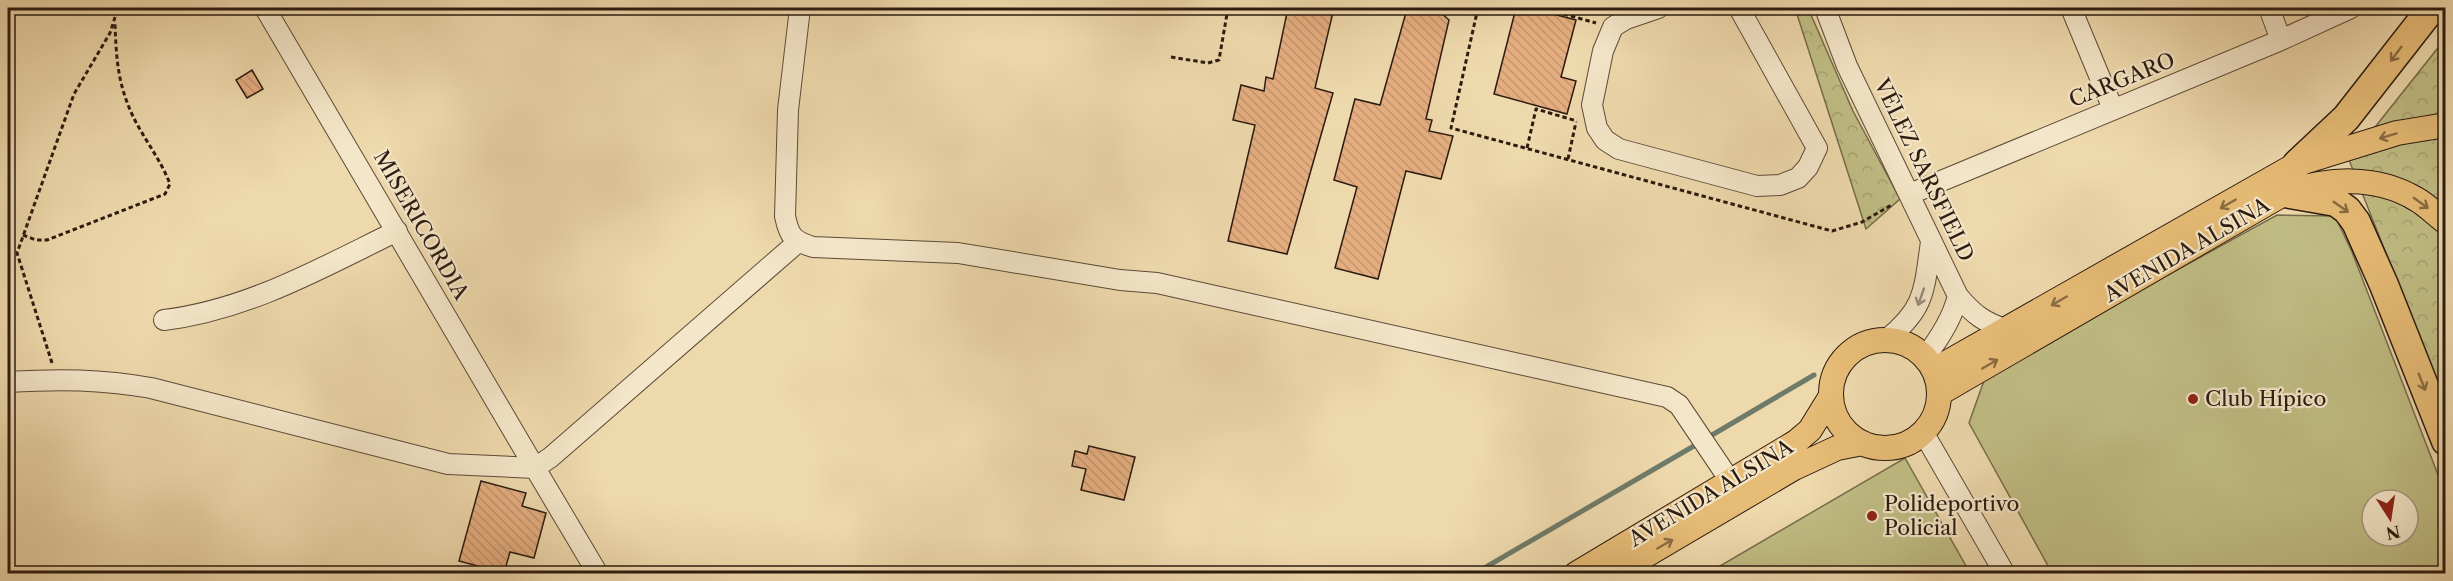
<svg xmlns="http://www.w3.org/2000/svg" width="2453" height="581" viewBox="0 0 2453 581" font-family="'Libre Caslon Text',serif">
<style>
.forest{fill:url(#forest-crowns);stroke:#766c4a;stroke-width:1.5}
.pitch{fill:#c0bd84;stroke:#766c4a;stroke-width:1.5;fill-rule:evenodd}
.lines{fill:none;stroke-linecap:round;stroke-linejoin:round}
.stream{stroke:#6f7b69;stroke-width:5}
.building{fill:url(#building-back-hatch);stroke:#2c1b10;stroke-width:1.5}
.minor-casing{stroke:#5c4a37;stroke-width:22}
.major-casing{stroke:#2c1b10;stroke-width:26}
.highway-casing{stroke:#2c1b10;stroke-width:31}
.path{stroke:#2c1b10;stroke-width:3;stroke-dasharray:4.5 3;stroke-linecap:butt}
.minor{stroke:#f4e6c9;stroke-width:20}
.major{stroke:#e7bc76;stroke-width:24}
.highway{stroke:#e7bc76;stroke-width:28}
.oneway{stroke:#8a6c43}
.oneway2{stroke:#9a8b76}
.poi-dot{fill:#8f2418;stroke:#f4e6c9;stroke-width:2}
.labels{text-anchor:middle;stroke-width:4.5;stroke-linejoin:round;paint-order:stroke}
.street-label{font-size:21px;fill:#2c1b10;stroke:#f4e6c9}
.poi-label{font-size:21px;fill:#2c1b10;stroke:#f4e6c9;text-anchor:start}
</style>
<defs>
<pattern id="forest-crowns" width="20" height="18" patternUnits="userSpaceOnUse" patternTransform="scale(1.5)"><rect width="20" height="18" fill="#c0bd84"/><path d="M2 6a3 3 0 1 1 6 0M12 15a3 3 0 1 1 6 0" fill="none" stroke="#a5a271"/></pattern>
<pattern id="building-back-hatch" width="6" height="6" patternUnits="userSpaceOnUse" patternTransform="scale(1.5)"><rect width="6" height="6" fill="#e5ae80"/><path d="M-1 5l2 2M0 0l6 6M5-1l2 2" fill="none" stroke="#c5956e"/></pattern>
</defs>
<rect width="100%" height="100%" fill="#eed9ac"/>
<filter id="stains"><feTurbulence type="fractalNoise" baseFrequency=".00333" numOctaves="4"/><feColorMatrix values="0 0 0 0 .2 0 0 0 0 .09 0 0 0 0 .02 0 0 0 .5 -.17"/></filter>
<radialGradient id="worn" r=".72"><stop offset=".6" stop-color="#630" stop-opacity="0"/><stop offset="1" stop-color="#630" stop-opacity=".3"/></radialGradient>
<path class="forest" d="M1795,8h13l45,103 47,88 -34,30z
M2445,39v363l-96,-242z"/>
<path class="pitch" d="M2277,215l58,1 17,36 93,241v80h-393l-83,-150 17,-48zM2372,500h36v36h-36z
M1905,458l65,115h-262z"/>
<g class="lines">
<path class="stream" d="M1707,438l107,-63
M1474,574l225,-131"/>
</g>
<path class="building" d="M1288,8h46l-19,80 18,5 -46,161 -59,-13 27,-116 -22,-5 8,-35 23,6 2,-14 7,2z
M1417,8h24l-1,4 9,8 -23,99 6,1 -3,11 24,5 -12,43 -35,-8 -28,108 -43,-11 22,-81 -23,-7 21,-81 25,6 27,-96z
M1516,8h14l46,12 -15,57 15,4 -9,33 -73,-20z
M252,70l11,19 -16,9 -11,-18z
M1089,446l46,11 -11,43 -43,-10 5,-21 -14,-3 3,-15 12,3z
M481,481l45,12 -4,13 24,7 -12,45 -24,-6 -6,21 -45,-12z"/>
<g class="lines">
<g class="minor-casing">
<path id="minor" d="M265,8l270,460 16,-11 247,-215
M800,8l-12,102 -3,106c4,20 8,25 28,31l145,6 162,27 37,3 510,114 12,8 52,77
M1658,8l-32,11 -13,8 -10,24 -11,54 5,23 8,12 14,9 138,37 23,-1 18,-7 10,-11 9,-19 -78,-140
M1825,8l22,58 111,230c16,19 26,26 49,34
M2071,8l42,101
M2269,8l12,32
M1910,194l371,-154 70,-32
M164,320c84,-10 159,-53 233,-89
M1887,339c39,-31 37,-50 44,-97
M1925,357c15,-19 27,-38 33,-61
M8,382c51,-3 92,-3 143,6l297,76 87,4 63,106
M1923,432l82,142"/>
</g>
<g class="major-casing">
<path id="major" d="M1831 394a54 54 0 1 1 108 0a54 54 0 1 1-108 0Z
M1934,370l363,-206 100,-31 49,-8
M1940,393l345,-200c42,-15 91,-18 131,6 11,6 20,16 30,23
M1576,574l220,-132 14,-12 21,-34
M1614,574l180,-106 43,-20 26,-5"/>
</g>
<g class="highway-casing">
<path id="highway" d="M2297,164l49,-46 86,-110
M2285,193l51,9 11,8 9,12 28,63 62,156"/>
</g>
<path class="path" d="M1478,8l-27,120 381,103 30,-9 31,-18
M1542,8l54,15
M1171,57l37,6 11,-3 9,-52
M1527,148l9,-39 41,12
M1568,159l8,-37
M23,235l13,5h11l118,-46 5,-10c-11,-29 -33,-53 -43,-82 -10,-26 -11,-51 -12,-78
M52,363l-35,-110 57,-159 36,-61 6,-19v-6
M1880,452h29l6,2"/>
<use href="#minor" class="minor"/>
<use href="#major" class="major"/>
<use href="#highway" class="highway"/>
</g>
<defs><path id="oneway-shaft" d="M-6 0H5M1.5-3L5.5 0L1.5 3" fill="none" stroke-width="1.6" stroke-linecap="round" stroke-linejoin="round" transform="scale(1.5)"/></defs>
<g class="oneway">
<use href="#oneway-shaft" transform="translate(2396 54) rotate(127)"/>
<use href="#oneway-shaft" transform="translate(2388 136) rotate(163)"/>
<use href="#oneway-shaft" transform="translate(2421 203) rotate(36)"/>
<use href="#oneway-shaft" transform="translate(2228 204) rotate(150)"/>
<use href="#oneway-shaft" transform="translate(2341 207) rotate(35)"/>
<use href="#oneway-shaft" transform="translate(2059 301) rotate(150)"/>
<use href="#oneway-shaft" transform="translate(1990 364) rotate(-30)"/>
<use href="#oneway-shaft" transform="translate(2422 382) rotate(68)"/>
<use href="#oneway-shaft" transform="translate(1665 544) rotate(-30)"/>
</g>
<use class="oneway2" href="#oneway-shaft" transform="translate(1921 297) rotate(109)"/>
<g class="poi-dot">
<circle cx="2193" cy="399" r="6"/>
<circle cx="1872" cy="516" r="6"/>
</g>
<g class="labels">
<g class="street-label">
<text transform="translate(2122 80) rotate(-22)" y="7">CARGARO</text>
<text transform="translate(1924 170) rotate(64)" y="7">VÉLEZ SARSFIELD</text>
<text transform="translate(421 225) rotate(60)" y="7">MISERICORDIA</text>
<text transform="translate(2187 250) rotate(-30)" y="7">AVENIDA ALSINA</text>
<text transform="translate(1711 493) rotate(-31)" y="7">AVENIDA ALSINA</text>
</g>
<g class="poi-label">
<text x="2205" y="406">Club Hípico</text>
<text x="1884" y="511">Polideportivo<tspan x="1884" dy="24">Policial</tspan></text>
</g>
</g>
<rect width="2453" height="581" fill="none" stroke="#eed9ac" stroke-width="30"/>
<rect x="9" y="9" width="2435" height="563" fill="none" stroke="#2c1b10" stroke-width="3"/>
<rect x="15" y="15" width="2423" height="551" fill="none" stroke="#2c1b10" stroke-width="1.5"/>
<g transform="translate(2390 518) rotate(168)"><circle r="28" fill="#f4e6c9" stroke="#a4957f" stroke-width="1.5"/>
<path d="M0-4.5L10 22L0 15L-10 22Z" fill="#8f2418"/>
<text y="-9" font-size="16" font-weight="bold" text-anchor="middle" fill="#2c1b10">N</text>
</g>
<rect width="100%" height="100%" filter="url(#stains)"/>
<rect width="100%" height="100%" fill="url(#worn)"/>
</svg>
